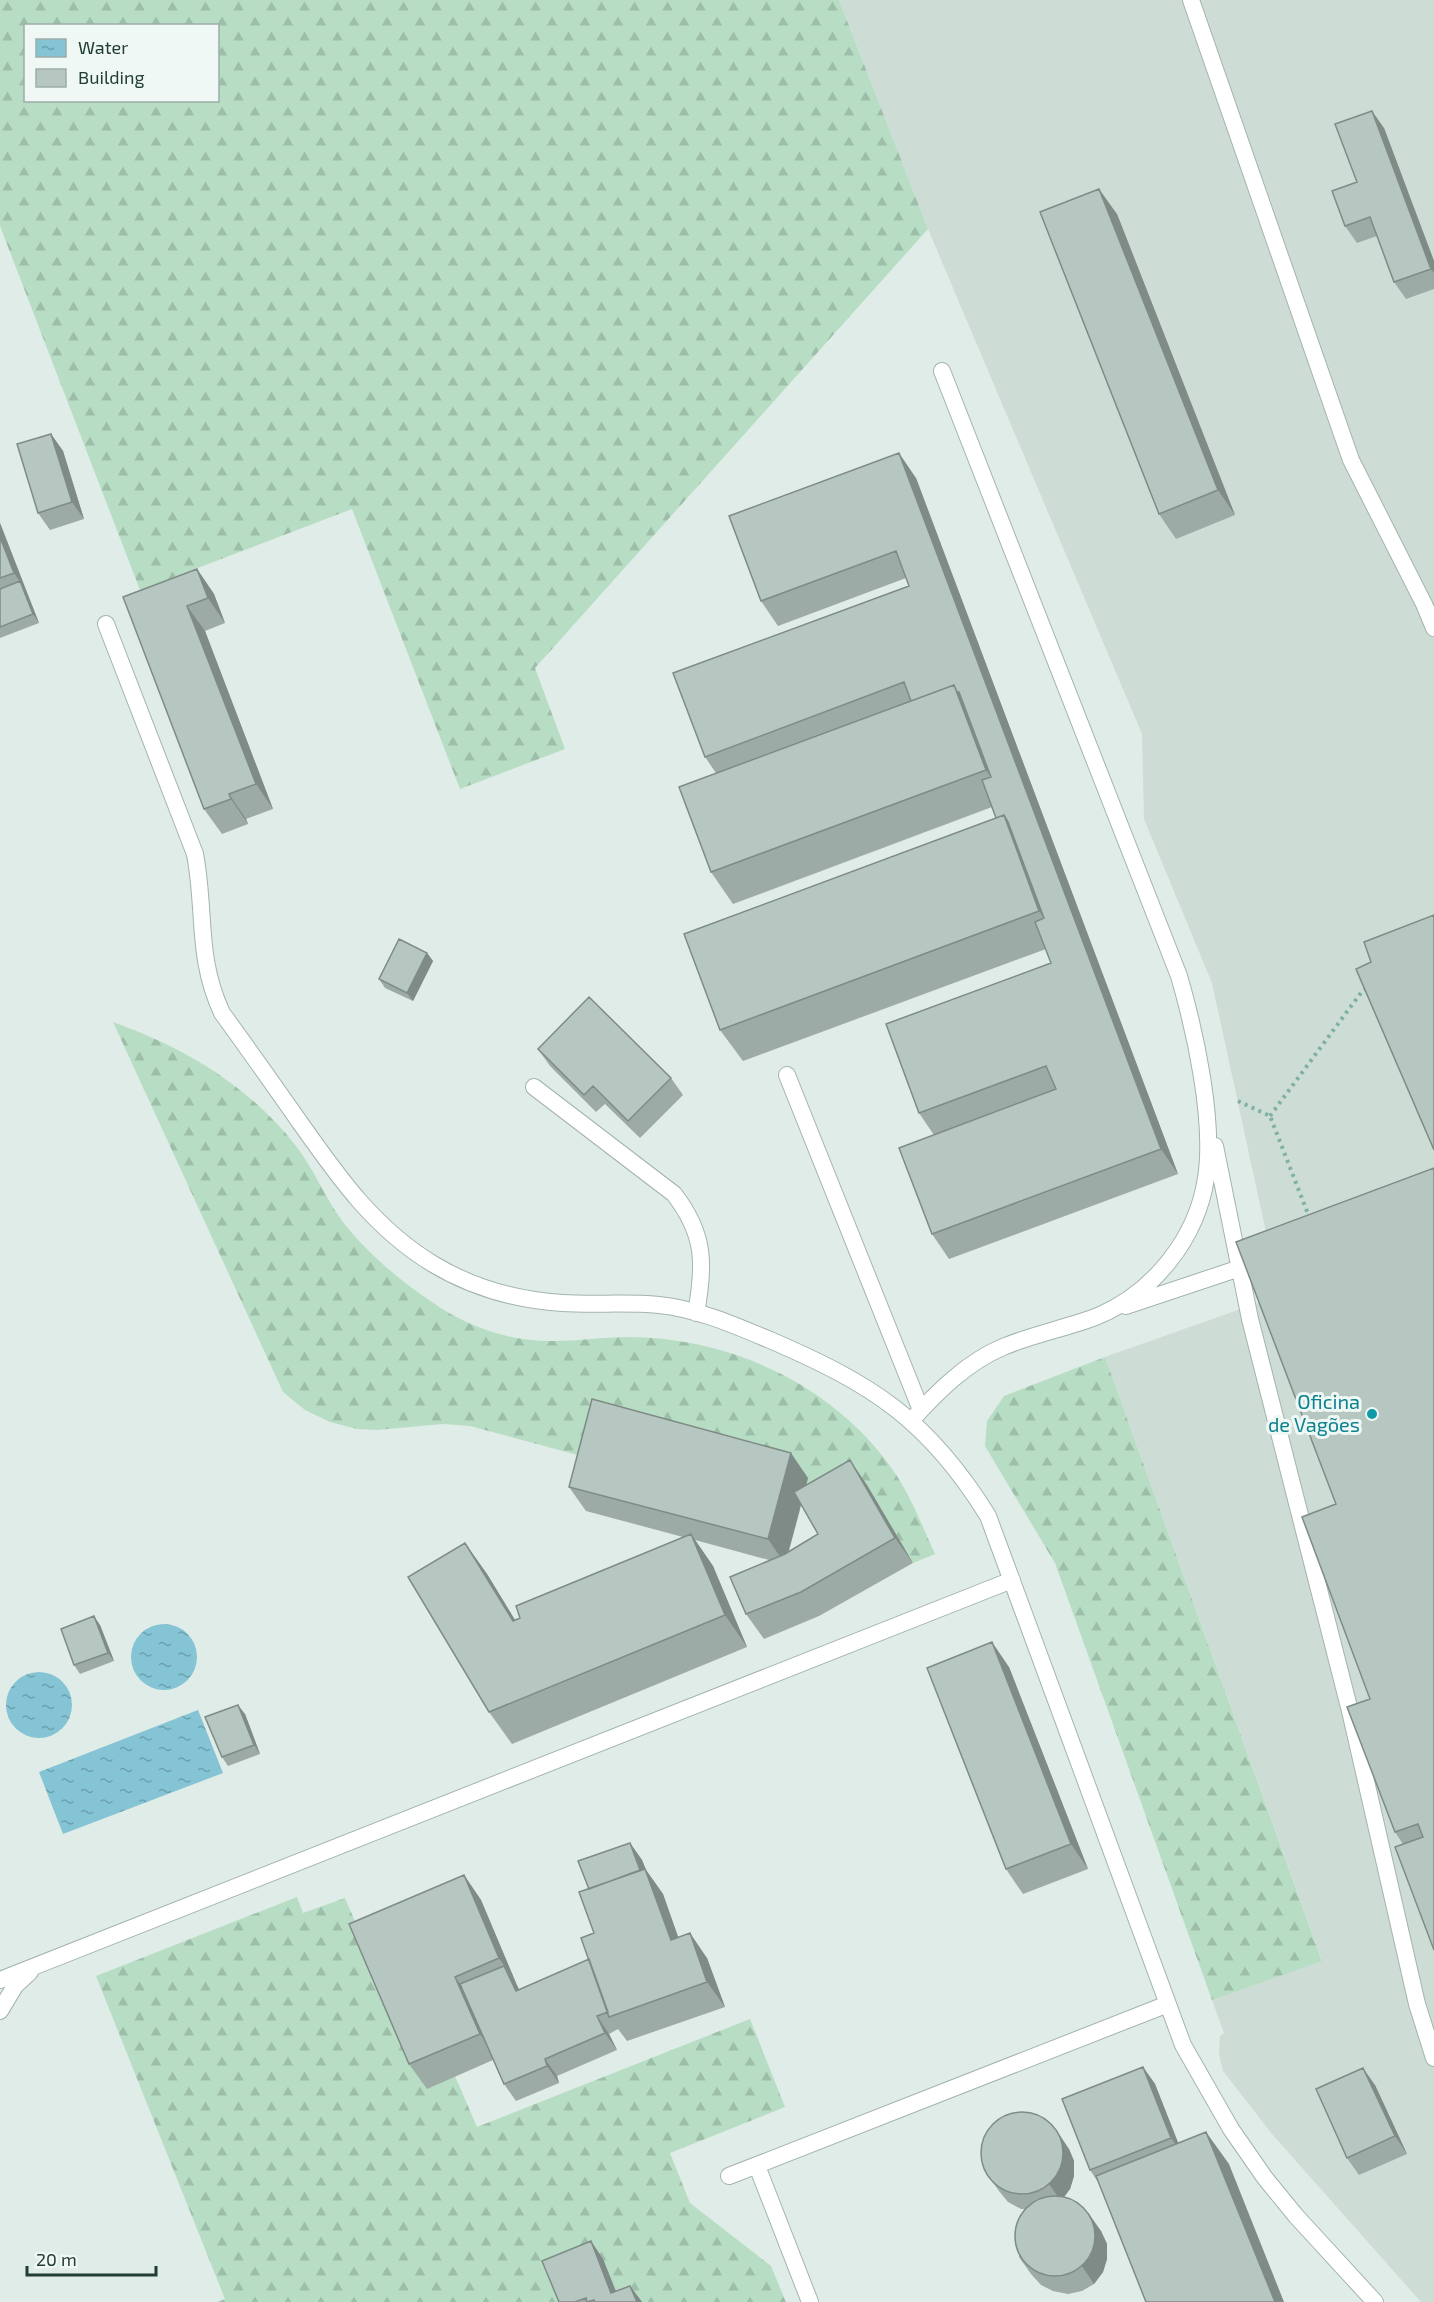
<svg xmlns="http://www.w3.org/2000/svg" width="1434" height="2302" viewBox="0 0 1434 2302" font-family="'Exo 2',sans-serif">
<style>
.built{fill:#cedcd6}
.forest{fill:url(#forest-firs);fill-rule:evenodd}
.water{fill:url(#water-ripples)}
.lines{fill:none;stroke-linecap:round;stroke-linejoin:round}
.service-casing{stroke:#a3b4ae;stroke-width:18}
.path{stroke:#7eb1a4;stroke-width:4;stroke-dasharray:3 4.5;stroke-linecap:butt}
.service{stroke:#fff;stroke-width:16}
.wall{fill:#9caba5;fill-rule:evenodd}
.shaded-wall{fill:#7f8b86}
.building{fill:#b5c7c0;stroke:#7f8b86;stroke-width:1.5}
.culture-dot{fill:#0f9aa8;stroke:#f0f8f5;stroke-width:2}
.labels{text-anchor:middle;stroke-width:6;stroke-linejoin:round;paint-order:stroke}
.culture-label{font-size:20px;fill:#0d838f;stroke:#f0f8f5;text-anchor:end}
</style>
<defs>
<pattern id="forest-firs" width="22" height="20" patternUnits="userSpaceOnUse" patternTransform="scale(1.5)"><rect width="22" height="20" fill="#b7dec4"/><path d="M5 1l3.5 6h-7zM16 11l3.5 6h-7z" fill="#9dbfa9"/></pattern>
<pattern id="water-ripples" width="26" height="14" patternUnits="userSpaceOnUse" patternTransform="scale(1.5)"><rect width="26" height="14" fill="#84c4d4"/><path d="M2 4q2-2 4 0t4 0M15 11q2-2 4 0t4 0" fill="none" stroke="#6ca0ad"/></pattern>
</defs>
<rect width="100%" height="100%" fill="#e0ece7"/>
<path class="built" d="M839,0h595v2302h-13l-149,-168 -49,-63 -4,-17 1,-18 4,-3 -12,-33 110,-40 -217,-603 161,-57 6,-40 -60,-277 -68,-164 -2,-85 -214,-505z"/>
<path class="forest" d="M0,0h839l89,229 -393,439 30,81 -105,40 -108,-280 -212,81 -140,-364zM26,26h192v74h-192z
M113,1022c72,26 135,63 183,124 18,23 29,52 47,76 24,31 56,58 89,80 35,25 79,40 122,39 25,0 49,-4 74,-4 102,0 206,48 265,133 18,26 29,56 42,84l-22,9 -46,-78 -65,15 -202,-39 -130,-35 -27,-2 -66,6 -20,-1 -27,-7 -25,-12 -22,-18z
M1105,1357l217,604 -110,39 -157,-437 -70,-117 2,-25 17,-25z
M297,1897l6,16 42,-15 81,190 29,-12 22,51 273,-108 35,88 -115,46 20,50 81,63 15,36h-568l7,-3 -129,-323z"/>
<path class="water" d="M131 1657a33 33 0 1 1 66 0a33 33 0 1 1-66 0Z
M6 1705a33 33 0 1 1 66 0a33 33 0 1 1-66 0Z
M198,1710l25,63 -160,61 -24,-62z"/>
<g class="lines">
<g class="service-casing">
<path id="service" d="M1191,0l160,460 73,144 10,24
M106,624l89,230c11,59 1,103 27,159 27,37 53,74 79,111 38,54 74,105 132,140 38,23 84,36 129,39 32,2 64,-1 97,2 39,4 75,20 111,35 102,44 158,79 218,176l195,529 48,84 34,49 31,38 79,86
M787,1075l134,335
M534,1087l140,107c31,40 31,70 22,119
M1215,1146l35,173 100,392 67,293 17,54
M1126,1306l114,-38
M911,1421c26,-29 56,-59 92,-74 31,-13 64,-19 95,-31 56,-24 99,-78 108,-138 9,-57 -11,-147 -27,-202l-237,-605
M0,1980l1012,-400
M0,2011l15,-25 15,-14
M757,2166l53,136
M729,2176l439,-172"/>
</g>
<path class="path" d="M1238,1101l32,15 40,103
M1270,1116l93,-126 4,-2"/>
<use href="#service" class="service"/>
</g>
<path class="wall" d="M1384,128l50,133v28l-28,10 -12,-17 -17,-46 -20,7 -12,-17 12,-44z
M1117,214l118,301 -59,24 -17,-25z
M51,434l12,17 21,68 -34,11 -12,-17z
M916,478l262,696 -229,85 -17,-25 2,-99 -15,-22 132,-150 -5,-14 -303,112 -23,-31 276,-212 -4,-11 -259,97 -22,-32 5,-99 -11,-16 204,-171 -3,-8 -128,48 -17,-25z
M0,523l39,100 -39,15z
M197,569l17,25 11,29 -20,8 68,178 -27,10 2,5 -26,10 -18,-25 -81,-212z
M427,953l6,8 -20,40 -28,-13 -6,-9z
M538,1049l133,29 12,17 -43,43 -35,-34 -9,8 -46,-46z
M1434,1168v782l-31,-106 -8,-12 -25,-133 -34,-195z
M808,1478l-2,7h61l46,78 -94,53 -55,23 -18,-25 23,-54 -74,-20 18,26 34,81 -235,97 -23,-32 -24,-169 22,31 28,46 168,-83 -97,-26 -17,-24zM801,1504l17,30 -29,17 11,-41z
M100,1625l14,36 -34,13 -6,-9z
M1009,1667l79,202 -65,25 -17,-25z
M245,1714l15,40 -32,12 -6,-9z
M630,1843l12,17 4,10 17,24 15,43 29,21 18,49 -98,34 -9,-12 -9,5 8,16 -60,26 2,7 -43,18 -12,-17 -11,-24 -66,29 -18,-25 55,-189 17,25 38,90 70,-31 5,-26 -5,-44z
M1143,2067l12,17 23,59 51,21 -131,18 -8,-12z
M1375,2085l32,69 -48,21 -12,-17z
M1069,2149l5,12v15l-4,13 -6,8 37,34 6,13v15l-4,13 -9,12 -12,7 -14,3 -15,-3 -12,-6 -10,-11 -12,-17 5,-48h-3l-13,-7 -9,-11 -12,-17z
M591,2241l12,18 13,32 14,-5 12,16h-83z"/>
<path class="shaded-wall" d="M1372,111l12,17 50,133v12l-3,-4z
M1099,189l18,25 118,301 -17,-25z
M51,434l12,17 21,68 -12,-17z
M899,453l17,25 262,696 -17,-25z
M0,523l26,67 -12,-17 -14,-36z
M197,569l17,25 11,29 -17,-25z
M20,581l6,9 13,33 -6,-9z
M187,606l18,25 68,178 -17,-25z
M954,685l23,31 31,85 -22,-31z
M229,794l17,25 2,5 -17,-25z
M1004,815l22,32 36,96 -23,-32z
M427,953l6,8 -20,40 -6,-8z
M791,1453l17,25 -23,86 -17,-25z
M850,1460l17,25 46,78 -18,-25z
M691,1534l22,32 34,81 -22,-32z
M465,1543l22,31 48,79 -22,-32z
M94,1616l6,9 14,36 -6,-8z
M992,1642l17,25 79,202 -17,-25z
M238,1705l7,9 15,40 -6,-9z
M630,1843l12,17 4,10 17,24 25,71 -17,-25 -27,-61z
M464,1875l17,25 35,83 -17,-25z
M690,1933l17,25 18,49 -18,-25z
M504,1966l12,17 12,26 -12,-18z
M455,1977l17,24 25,58 -17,-25z
M597,2016l12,18 8,16 -12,-17z
M545,2059l12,17 2,7 -12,-17z
M1143,2067l12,17 28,71 -12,-17z
M1363,2068l12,17 32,69 -12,-18z
M1057,2131l12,18 5,12v15l-4,13 -9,12 -12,-17z
M1206,2132l23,32 55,138h-9z
M1089,2214l12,17 6,13v15l-4,13 -9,12 -12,-18z
M591,2241l12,18 17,43 -9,-9z
M630,2286l12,16h-5z"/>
<path class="building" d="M1372,111l59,158 -37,13 -24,-65 -25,9 -13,-35 25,-9 -22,-58z
M1099,189l119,301 -59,24 -119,-302z
M51,434l21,68 -34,11 -21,-69z
M899,453l262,696 -229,85 -33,-86 157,-59 -10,-23 -127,47 -33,-89 165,-61 -16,-41 9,-4 -36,-96 -4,-7 -8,3 -14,-38 9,-3 -32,-85h-2l-3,-7 -43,16 -7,-19 -199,75 -32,-84 236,-87 -13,-35 -135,50 -32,-85z
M0,537l14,36 -14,5z
M197,569l11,29 -21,8 69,178 -27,10 2,5 -27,10 -81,-212z
M20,581l13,33 -33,13v-38z
M954,685l32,85 -275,102 -32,-85z
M1004,815l35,96 -319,119 -36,-96z
M1434,915v235l-78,-181 15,-7 -7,-20z
M399,939l28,14 -20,40 -28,-14z
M589,997l82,81 -43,43 -35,-35 -9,9 -46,-46z
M1434,1168v782l-39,-103 28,-10 -5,-13 -23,8 -48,-125 23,-8 -68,-182 34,-13 -100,-262z
M592,1399l199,54 -23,86 -199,-52z
M850,1460l45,78 -94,54 -55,22 -16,-37 55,-23 33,-20 -24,-42z
M691,1534l34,81 -236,97 -81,-135 57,-34 48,78 7,-3 -4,-12z
M94,1616l14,37 -34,12 -13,-36z
M992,1642l79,202 -65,25 -79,-201z
M238,1705l16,40 -32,12 -17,-40z
M630,1843l10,27 -51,19 -11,-28z
M645,1869l26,71 19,-7 17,49 -98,35 -28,-79 13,-5 -15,-41z
M464,1875l35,83 -44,19 25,57 -71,30 -60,-140z
M589,1959l19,53 -11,4 8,17 -60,26 2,7 -43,18 -44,-100 44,-18 12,25z
M1143,2067l28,71 -81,32 -28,-71z
M1363,2068l32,68 -48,22 -31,-69z
M981 2153a41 41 0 1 1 82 0a41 41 0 1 1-82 0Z
M1206,2132l69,170h-129l-50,-126z
M1015 2236a40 40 0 1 1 80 0a40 40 0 1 1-80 0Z
M591,2241l20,52 19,-7 7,16h-42l-1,-2 -7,2 -1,-4 -11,4h-16l-17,-41z"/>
<circle class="culture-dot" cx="1372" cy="1414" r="6"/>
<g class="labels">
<g class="culture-label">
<text x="1360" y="1409">Oficina<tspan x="1360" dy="23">de Vagões</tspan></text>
</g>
</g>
<rect x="24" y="24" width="195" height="78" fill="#f0f8f5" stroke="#9dada9" stroke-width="1.5"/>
<rect x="36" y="39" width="30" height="18" fill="url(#water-ripples)" stroke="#9dada9" stroke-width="1.5"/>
<text x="78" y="54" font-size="18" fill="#203d36">Water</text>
<rect x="36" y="69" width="30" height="18" fill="#b5c7c0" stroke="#9dada9" stroke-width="1.5"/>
<text x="78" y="84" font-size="18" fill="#203d36">Building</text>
<path d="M27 2266v9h129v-9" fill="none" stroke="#203d36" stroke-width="3"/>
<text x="36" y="2266" font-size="18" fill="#203d36" stroke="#f0f8f5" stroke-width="4.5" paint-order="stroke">20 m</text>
</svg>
